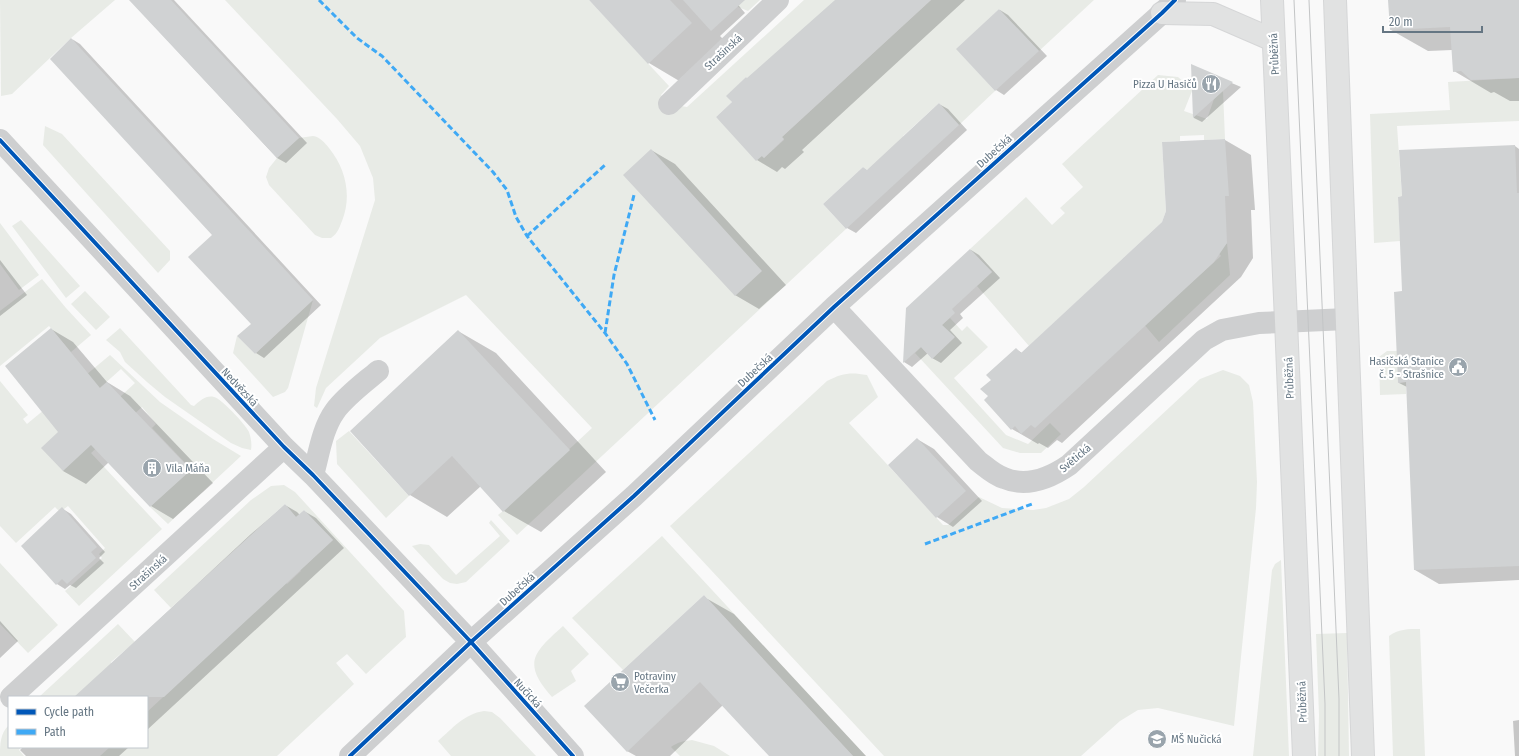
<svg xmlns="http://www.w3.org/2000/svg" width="1519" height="756" viewBox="0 0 1519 756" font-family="'Fira Sans Condensed',sans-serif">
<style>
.green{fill:#e8ebe6;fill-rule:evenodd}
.shadow{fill:#0003}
.building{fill:#d0d2d3}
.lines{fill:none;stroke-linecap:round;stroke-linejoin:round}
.major-casing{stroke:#d5d6d7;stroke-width:24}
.minor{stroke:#cecfd0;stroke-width:22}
.major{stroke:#e1e2e2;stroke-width:22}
.tram{stroke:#c3c5c6;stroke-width:1}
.quiet{stroke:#3fa9f5;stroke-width:3;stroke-dasharray:6 3;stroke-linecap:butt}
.cycleway-casing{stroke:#fff;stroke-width:6}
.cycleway{stroke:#0057b8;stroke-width:4}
.labels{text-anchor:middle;stroke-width:4;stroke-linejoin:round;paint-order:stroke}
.street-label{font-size:11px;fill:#657683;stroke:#fff}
.poi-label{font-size:11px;fill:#657683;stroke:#fff;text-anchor:start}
</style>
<rect width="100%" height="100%" fill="#f9f9f9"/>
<path class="green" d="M0,0h115l-44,38 -59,56 -11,2z
M225,0h364l80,86 -8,9 7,9 19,3 117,-107h38l-11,4 -80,79 -5,-6 -19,19 5,6 -16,15 48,41 20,-18 -2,-3 149,-137h163l-55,51 -40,-42 -42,40 38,42 -36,34 -20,-22 -36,33 20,22 -56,12 -4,-3 -40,37 23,25 -329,306 -19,-20 5,-4 89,-83 -126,-133 -86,43 -54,50 -9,20 -3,-2 2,-18 59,-188 -2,-22 -13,-32 -23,-27z
M731,0h29l-12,11 -10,-4z
M1158,75l20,2 7,6 6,-5 1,13 -8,20 23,8 7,-20 9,-8 2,48 -21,1v-5l-24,1v5l-18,1 4,69 -4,11 -133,124 -52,-60 15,-14 -22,-23 56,-52 26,28 13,-12 -5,-5 23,-21 -21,-23z
M1519,78v43l-122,5 5,70 -4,1 2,44 -26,2 -4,-129 80,-4 -2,-28z
M45,126l17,8 108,117v9l-12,13 -115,-128z
M313,136c7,1 12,7 16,12 17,21 23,48 13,73 -3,7 -4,12 -11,17h-9l-7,-3 -46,-50 -3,-8 3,-9 8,-10 22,-20z
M21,220l59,66 -14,12 -54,-72z
M0,223l39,52 -20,15 -19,-26z
M1227,243l3,32 -71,67 -17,-20 49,-39 30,-27 -3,-4z
M42,279l24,29 25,27 -20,17 -22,-26 -49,40v-55z
M85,291l25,26 -14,13 -25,-26z
M313,300l-25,88 -3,4 -12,5 -40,-44 4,-17 18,18z
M950,318l12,13 5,-5 21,21 -34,31 52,57 22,9 22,-21 11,11 -20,19h-21l-17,-5 -88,-95 6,-6 11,12 22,-21 -12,-13z
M120,328l71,77 3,1c6,-5 12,-11 20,-9 7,1 32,28 35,35 2,6 3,12 2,18l-9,-2 -11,-5 -66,-46 -18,-15 -22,-20 -5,-10 -14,-12z
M1387,351h10l1,32 8,-1v12l-26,1 -1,-38z
M110,355l50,47 53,37 28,17 -73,68 -18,-17 41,-38 -39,-41 4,-4 -14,-17 -51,46 71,76 -83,77 -14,-15 37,-33 -3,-4 6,-6 -37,-42 -8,6 -5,-5 -39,36 -16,-17v-145l28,34 -5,4 4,5zM121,369l14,14 -28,26 -14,-15z
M1223,370l17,6 9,9 4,17 4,80 -1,26 -22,218 -76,-18 -20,2 -18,11 -39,35h-197l-214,-230 157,-145c15,-8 24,-9 40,-6l11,22 -29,26 94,102h5l31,-28 23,11 31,2 13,-2 23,-9 15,-12 116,-108z
M349,431l60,65 -23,22 -49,-54 -1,-23z
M284,485l11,7 109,119 2,26 -40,37 -19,-20 -11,9 18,21 -77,72h-177l10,-9h37v-35l139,-129 1,1 14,-13 -1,-1 33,-30 -29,-30 -8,7 -11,-13 -114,104 -17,-18 97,-90 20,-14z
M491,520l19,21 -44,41 -9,2 -7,-1 -7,-4 -31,-33 8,-2 9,1 27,30 44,-39 -11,-13z
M662,536l204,220h-13l-149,-161 -81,75 -51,-52z
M1281,560l8,196h-36l19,-186 3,-6z
M0,563l58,62 -30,28 -28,-29z
M118,624l17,18 -24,20v2l-36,33h-36z
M563,626l26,28 -18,17 5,10 -24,16c-30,-34 -19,-44 11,-71z
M1420,629l5,127h-32l-4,-120c9,-7 19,-7 31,-7z
M1347,633l2,123h-31l1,-41 -3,-81z
M484,711l8,1 8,6 36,38h-85l-13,-15c15,-13 26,-27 46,-30z
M9,725v22h12l-2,3 5,6h-24c0,-11 0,-23 9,-31z
M692,740l22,6 16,10h-50l-9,-9c7,-5 13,-6 21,-7z"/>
<path class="shadow" d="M130,0h44l133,143 -21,20 -9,-5z
M590,0h144l11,13 -25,23 9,9 -43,40 -37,-22z
M836,0h129l-163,150 2,2 -19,17 -3,-2 -5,5 -20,-12 -24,-58 14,-23z
M1389,0h130v101h-9l-16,-9 -3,1 -37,-22 -2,-21 -24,1 -37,-21z
M1000,10l8,5 39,41 -43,39 -8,-5 -38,-41z
M72,39l8,5 241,261 -57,53 -8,-5 -17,-17 13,-12 -39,-89z
M1192,66l49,21 -39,35 -8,-4z
M939,104l9,5 19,21 -111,103 -9,-5 -22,-24 38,-36 5,3z
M1225,140l26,15 4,55h-4l2,48 -12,19 -179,166 -5,-3 -9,8 -9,-5 -1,1 -26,-15 -23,-33 3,-16 24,-31 6,4 141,-130z
M1515,146l4,3v431l-80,4 -24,-14 -8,-183 -8,-4 4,-91z
M651,150l24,14 111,121 -27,24 -24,-14z
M971,250l8,5 21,23 -40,36 3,4 -13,12 12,13 -21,20 -9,-5 -4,-5 -16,14 -8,-5 3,-54z
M0,260l27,35 -27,21z
M51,329l22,13 34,40 23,14 83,87 -40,36 -22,-13 -42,-44 -23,22 -23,-13z
M458,331l38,22 110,119 -65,60 -37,-21 -23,-25 -34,31 -37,-22 -59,-64z
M917,439l17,10 48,52 -29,26 -16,-10z
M285,505l12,7 3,3 4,-4 12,7 28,30 -197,182v-33h-71l175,-163z
M63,509l8,5 34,38 -6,6 5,5 -28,25 -6,-3 -5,4 -8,-5z
M704,597l30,17 132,142h-96l-47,-51 -53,51h-34l-9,-5z
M0,621l18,20 -18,17z
M1519,720v36h-4l-2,-35z
M23,747h106l-10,9h-93l-6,-6z"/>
<path class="building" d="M129,0h42l128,138 -22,20z
M589,0h81l22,23 -44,41z
M683,0h62l-34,31z
M835,0h96l-149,137 2,2 -20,19 -2,-2 -6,5 -40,-44 16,-15 -6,-6 20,-19 1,1z
M1388,0h131v78l-48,2 -10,-9 -8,1 -3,-45 -60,3z
M999,9l40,42 -44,40 -39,-42z
M71,38l242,262 -58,54 -18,-18 14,-12 -63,-67 24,-22 -162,-176z
M1191,64l42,18 -40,36z
M939,103l20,22 -113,104 -23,-25 40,-37 4,3z
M1225,139l4,57h-4l2,47 -13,19 -179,166 -4,-3 -10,9 -6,-8 -4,4 -27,-30 4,-4 -8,-7 11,-9 -5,-5 30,-27 5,5 141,-131 4,-11 -4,-69z
M1515,145l2,48h2v373l-105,4 -8,-188 -8,1 -4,-91 8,-1 -4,-94 4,-1 -3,-46z
M651,149l111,122 -27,25 -112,-121z
M970,249l22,23 -40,37 3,4 -13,12 13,12 -23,22 -11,-12 -18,16 3,-55z
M51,328l49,60 7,-6 84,88 -41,37 -59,-62 -28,26 -22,-23 17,-16 -53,-66z
M458,330l112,120 -67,62 -51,-56 -43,40 -59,-65z
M917,438l49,53 -30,27 -48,-53z
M285,504l11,13 8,-7 29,30 -169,157h-90z
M62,507l35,40 -6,5 5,6 -29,26 -5,-5 -6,6 -35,-39z
M704,595l149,161h-84l-69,-74 -73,70 -43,-46z"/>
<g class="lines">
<g class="major-casing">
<path id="major" d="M1272,0l14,321 18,435
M1335,0l28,756
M1162,13l51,1 60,26"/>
</g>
<path class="minor" d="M669,104l109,-104
M0,140l284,307 29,28 158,167 102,114
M834,307l144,154c8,6 16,14 26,17 23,10 46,0 65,-13l135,-125 18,-10 37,-7 88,-4
M313,475c6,-21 9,-46 22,-64 11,-15 29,-28 43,-40
M11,697l273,-250
M350,756l121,-114 163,-146 200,-189 328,-294 13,-13"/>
<use href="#major" class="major"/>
<path class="tram" d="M1294,0l31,704v52
M1309,0l30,699v57"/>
<path class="quiet" d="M319,0l38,38 25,18 111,116 14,18 9,27 11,19 78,97 22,31 28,56
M527,236l79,-72
M605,333l9,-58 20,-80
M925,544l107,-40"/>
<g class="cycleway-casing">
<path id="cycleway" d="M0,140l284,307 29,28 158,167 102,114
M350,756l121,-114 163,-146 200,-189 328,-294 13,-13"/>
</g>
<use href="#cycleway" class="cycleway"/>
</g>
<defs>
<g id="restaurant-disc" transform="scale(1)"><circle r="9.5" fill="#99a4ac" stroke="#fff"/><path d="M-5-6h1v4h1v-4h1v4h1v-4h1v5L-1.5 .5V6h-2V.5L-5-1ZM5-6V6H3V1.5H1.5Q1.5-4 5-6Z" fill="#fff"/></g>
<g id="civic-disc" transform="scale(1)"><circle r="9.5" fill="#99a4ac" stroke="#fff"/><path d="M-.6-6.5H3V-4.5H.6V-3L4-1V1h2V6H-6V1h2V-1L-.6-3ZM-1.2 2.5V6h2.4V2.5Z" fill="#fff"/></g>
<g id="building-disc" transform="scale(1)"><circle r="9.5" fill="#99a4ac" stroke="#fff"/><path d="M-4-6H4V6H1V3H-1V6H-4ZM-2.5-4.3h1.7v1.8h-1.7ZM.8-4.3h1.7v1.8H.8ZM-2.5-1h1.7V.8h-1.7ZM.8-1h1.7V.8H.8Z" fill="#fff"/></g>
<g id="supermarket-disc" transform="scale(1)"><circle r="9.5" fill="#99a4ac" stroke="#fff"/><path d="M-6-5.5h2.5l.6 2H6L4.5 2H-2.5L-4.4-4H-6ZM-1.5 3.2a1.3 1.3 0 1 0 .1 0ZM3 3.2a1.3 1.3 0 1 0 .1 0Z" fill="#fff"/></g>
<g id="school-disc" transform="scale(1)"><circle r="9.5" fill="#99a4ac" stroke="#fff"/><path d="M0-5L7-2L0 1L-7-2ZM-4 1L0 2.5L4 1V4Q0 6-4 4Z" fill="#fff"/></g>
</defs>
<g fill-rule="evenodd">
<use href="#restaurant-disc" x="1211" y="84"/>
<use href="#civic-disc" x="1458" y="367"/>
<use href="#building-disc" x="152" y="468"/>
<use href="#supermarket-disc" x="620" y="682"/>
<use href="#school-disc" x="1157" y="739"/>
</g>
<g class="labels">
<g class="street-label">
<text transform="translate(723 52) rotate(-43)" y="4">Strašínská</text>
<text transform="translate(1274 54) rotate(-93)" y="4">Průběžná</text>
<text transform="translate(994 151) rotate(-42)" y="4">Dubečská</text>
<text transform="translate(755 370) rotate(-43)" y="4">Dubečská</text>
<text transform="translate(1289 378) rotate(-92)" y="4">Průběžná</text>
<text transform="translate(240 387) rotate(47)" y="4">Nedvězská</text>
<text transform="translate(1075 458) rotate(-40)" y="4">Světická</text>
<text transform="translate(148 572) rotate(-42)" y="4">Strašínská</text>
<text transform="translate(517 589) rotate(-42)" y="4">Dubečská</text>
<text transform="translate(528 693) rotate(48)" y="4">Nučická</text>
<text transform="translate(1302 702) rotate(-92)" y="4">Průběžná</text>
</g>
<g class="poi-label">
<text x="1197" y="88" text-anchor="end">Pizza U Hasičů</text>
<text x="1444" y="365" text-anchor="end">Hasičská Stanice<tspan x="1444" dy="13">č. 5 - Strašnice</tspan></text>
<text x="166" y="472">Vila Máňa</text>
<text x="634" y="680">Potraviny<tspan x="634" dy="13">Večerka</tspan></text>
<text x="1171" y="743">MŠ Nučická</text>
</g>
</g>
<rect x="8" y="696" width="140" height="52" fill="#ffffff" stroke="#c1c8cd"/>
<rect x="16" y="709" width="20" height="6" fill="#0057b8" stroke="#c1c8cd"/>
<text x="44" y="716" font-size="12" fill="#657683">Cycle path</text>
<rect x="16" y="729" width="20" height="6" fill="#3fa9f5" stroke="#c1c8cd"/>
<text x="44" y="736" font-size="12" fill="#657683">Path</text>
<path d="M1383 26v6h99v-6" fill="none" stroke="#657683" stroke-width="2"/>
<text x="1389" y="26" font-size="12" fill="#657683" stroke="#ffffff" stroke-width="3" paint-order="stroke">20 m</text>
</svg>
